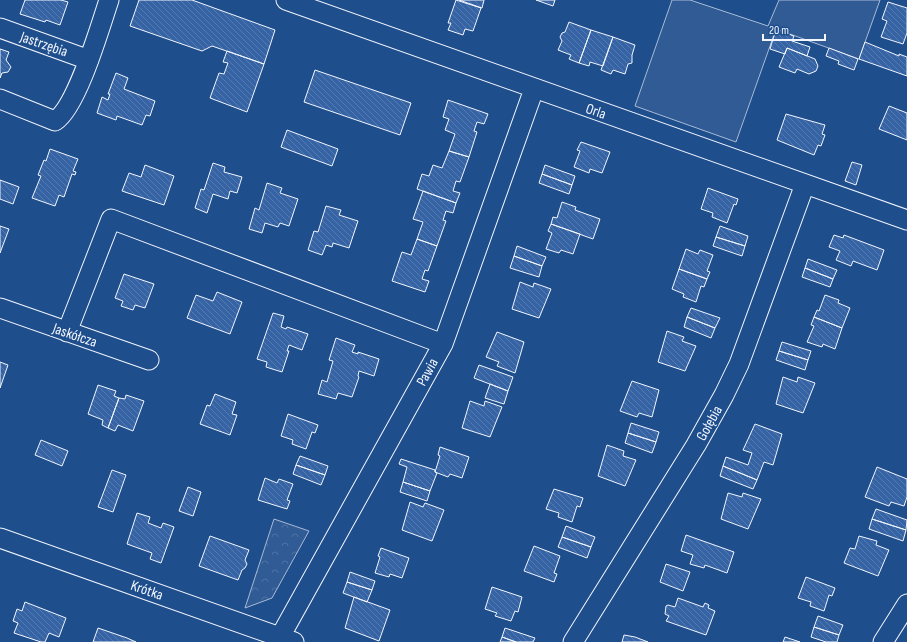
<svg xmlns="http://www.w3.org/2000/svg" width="907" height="642" viewBox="0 0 907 642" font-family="'Sofia Sans Condensed',sans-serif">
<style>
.built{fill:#305b95;stroke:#a8bbd7}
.forest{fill:url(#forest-crowns);stroke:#a8bbd7}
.building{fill:url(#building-back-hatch);stroke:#f2f6ff}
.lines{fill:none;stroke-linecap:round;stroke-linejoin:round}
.minor-casing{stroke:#f2f6ff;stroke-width:21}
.minor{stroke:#1f4e8c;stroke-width:19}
.labels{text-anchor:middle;stroke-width:3;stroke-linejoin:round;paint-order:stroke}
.street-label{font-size:15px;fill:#f2f6ff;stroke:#1f4e8c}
</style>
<defs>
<pattern id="forest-crowns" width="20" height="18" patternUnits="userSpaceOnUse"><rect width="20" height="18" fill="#305b95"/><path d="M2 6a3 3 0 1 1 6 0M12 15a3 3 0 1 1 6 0" fill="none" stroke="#4e73a5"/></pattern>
<pattern id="building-back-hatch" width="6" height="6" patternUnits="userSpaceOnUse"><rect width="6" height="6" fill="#3563a3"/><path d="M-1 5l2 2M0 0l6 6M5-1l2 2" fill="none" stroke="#537ab1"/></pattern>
</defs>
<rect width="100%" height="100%" fill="#1f4e8c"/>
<path class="built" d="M672,0h18l78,26 11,-26h101l-21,59 -83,-30 -40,113 -101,-36z"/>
<path class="forest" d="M274,519l35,12 -37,67 -27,10z"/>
<path class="building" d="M25,0h36l7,2 -8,23 -14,-5 -1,2 -25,-8z
M139,0h53l83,30 -11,34 -52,-18 -10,5 -72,-25z
M456,0l25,8 -8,23 -8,-2 -2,6 -15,-5 3,-7h-3z
M459,0h25l-2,8z
M536,0h19l-2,6z
M888,2l19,6v25l-4,11 -22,-7 6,-16 -5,-2z
M569,22l22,8 -12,33 -10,-4 2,-4 -13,-5 4,-9 -2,-4 2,-4 3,-1z
M776,29l18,7 -2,5 18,6 -3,9 -20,-8 -2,6 -15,-5z
M591,30l22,7 -10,29 -13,-4 -1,4 -10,-3z
M613,37l22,8 -3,10v8l-4,1 -3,10 -12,-4 -2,4 -10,-4z
M865,42l34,14v-2l8,3v19l-48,-17z
M787,48l28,11 3,7 -2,5 -7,3 -12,-5 -2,4 -16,-6z
M829,48l29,11 -4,11 -16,-6 1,-3 -13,-5z
M0,49l9,3 -3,8 5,7 -3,5 -6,1 -2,5z
M227,51l37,13 -17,48 -37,-14 9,-25 5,1 4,-11 -5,-1z
M315,70l96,33 -11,32 -96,-33z
M116,73l12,5 -4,11 31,12 -5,15 -4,-1 -4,10 -25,-9 -1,4 -19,-7 5,-16 6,3 2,-6h-2z
M448,100l40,14 -4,10 -7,-2 -3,9 3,1 -8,25 -20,-6 6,-17 -10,-4 4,-11 -6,-2z
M889,106l18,7v27l-28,-11z
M786,114l39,11 -3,9 3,1 -4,11 -3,-1 -4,10 -37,-15z
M287,130l51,19 -6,17 -51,-19z
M581,142l29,10 -8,21 -12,-4 -1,4 -15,-6 6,-16 -3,-1z
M50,149l28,10 -5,12 3,1 -1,3 -3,-1 -8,23 -5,-2 -4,11 -23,-8 9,-22 -3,-1 6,-15 2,1z
M449,151l20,6 -9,25 -4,-1 -3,10 7,2 -4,10 -39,-14 5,-15 7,2 4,-11 9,3z
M852,162l10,3 -6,20 -11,-4z
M213,163l12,4 -1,5 18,5 -5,16 -7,-2 -2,8 -15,-5 -6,19 -12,-5 6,-19 3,1z
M145,165l29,11 -10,29 -42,-14 7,-18 12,4z
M545,165l30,11 -3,9 -30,-11z
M542,174l30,11 -3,9 -30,-11z
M0,180l19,7 -6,17 -13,-5z
M267,183l15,5 -2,5 18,6 -9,27 -9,-3 -2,4 -13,-4 -3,10 -13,-4 6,-21 4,2z
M708,188l30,11 -2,6 -2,-1 -7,19 -15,-6 1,-4 -12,-4z
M423,191l33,12 -3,10 -7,-2 -3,9 3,1 -9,25 -20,-7 6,-17 -10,-3z
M562,202l14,5 -1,3 25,9 -7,20 -42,-15 2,-7 4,1z
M326,206l15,4 -2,5 19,6 -9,27 -16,-5 -1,4 -6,-2 -4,10 -14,-5 6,-19 4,1z
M551,224l29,10 -7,20 -12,-4 -2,3 -13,-4 6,-16 -4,-2z
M0,226l9,3 -9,24z
M720,226l28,10 -3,10 -29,-9z
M834,235l9,3 1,-3 40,15 -7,20 -24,-9 -2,5 -15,-6 4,-9 -11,-4z
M716,237l29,9 -3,10 -29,-10z
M417,239l20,7 -9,25 -3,-1 -3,9 7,2 -4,11 -33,-11 10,-29 9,3z
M517,246l29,11 -4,9 -28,-10z
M686,249l12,5 2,-4 13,5 -6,16 3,1 -3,7 -28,-10z
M514,256l28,10 -3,11 -29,-9z
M808,259l29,11 -4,9 -28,-11z
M805,268l28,11 -3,8 -28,-10z
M679,269l28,10 -3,8 -3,-1 -5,16 -13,-5 1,-3 -12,-5z
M124,274l30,10 -9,24 -10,-3 -2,5 -12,-4 2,-5 -8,-3z
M520,282l13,5 1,-4 17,6 -12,29 -27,-9z
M217,292l25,10 -12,32 -43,-16 9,-23 17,6z
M825,295l14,5 -1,3 12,5 -8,20 -28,-11 3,-7 2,1z
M691,308l29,10 -5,10 -28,-11z
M273,313l11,3 -3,11 5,2 1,-2 21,7 -6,16 -13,-5 -2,6h2l-7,21 -16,-5 1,-5 -10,-3z
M687,317l28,11 -4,10 -27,-11z
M814,317l28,11 -7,21 -12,-5 -1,3 -15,-5 7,-16 -3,-1z
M667,331l17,6 -2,4 14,5 -11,25 -27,-9z
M497,332l27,10 -9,31 -18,-7 2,-4 -13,-5z
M336,338l19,7 -3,7 6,2v-2l21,7 -5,17 -15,-5 -1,5 1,1 -7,20 -14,-4 -2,6 -18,-5 4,-14 5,2 6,-21 -4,-1z
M782,342l29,9 -3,9 -29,-9z
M779,351l29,9 -3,10 -29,-10z
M0,362l8,3 -8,23z
M479,365l34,12 -5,14 -34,-13z
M783,377l14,5 1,-5 17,6 -12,30 -27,-9z
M632,381l27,9 -7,27 -13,-4 -2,4 -17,-6z
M490,384l18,7 -4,13 -19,-6z
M98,385l18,6 -2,5 5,2 -11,30 -6,-3 1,-5 -15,-6z
M215,394l21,8 -4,12 5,1 -7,20 -30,-11 7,-19 3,1z
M126,395l18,6 -11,30 -15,-6 -3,6 -7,-3 11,-30 6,1z
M470,401l14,5 1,-5 17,6 -12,30 -28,-9z
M288,414l30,11 -3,8 -3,-1 -6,17 -14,-5 1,-4 -12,-4z
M631,423l28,9 -3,10 -28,-9z
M755,424l27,10 -9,31 -9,-3 -7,18 -34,-14 3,-9 22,8 4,-12 -9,-3z
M628,433l28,9 -4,11 -27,-10z
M41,440l27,11 -6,15 -27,-11z
M607,445l17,6 -1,5 13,4 -11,26 -27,-10z
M440,447l29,10 -7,21 -12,-4 -2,3 -13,-5 5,-16 -2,-1z
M300,456l28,10 -3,9 -29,-10z
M401,459l34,11v2l2,1 -7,18 -27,-9 4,-15 -8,-3z
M296,465l29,10 -4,10 -28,-11z
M723,466l34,14 -4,9 -33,-13z
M877,467l30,12v18l-3,9 -13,-4 -2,4 -24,-9z
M112,470l14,5 -13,37 -15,-5z
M265,478l12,5 2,-4 14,5 -6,16 3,1 -3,8 -29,-9z
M403,482l27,9 -3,10 -27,-9z
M188,487l13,5 -8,24 -14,-5z
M554,489l29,9 -3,9 -3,-1 -5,16 -14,-5 1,-4 -13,-4z
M728,493l14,4 1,-4 18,6 -13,30 -27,-10z
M410,502l13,5 2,-4 19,7 -12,31 -30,-11z
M876,509l31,11 -1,10 -34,-11z
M137,513l13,4 -2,6 13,5 2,-5 11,4 -13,36 -11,-4 2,-6 -25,-9z
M872,519l34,11 -3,11 -34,-12z
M566,526l29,11 -4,10 -29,-10z
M686,535l48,17 -7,21 -22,-8 -1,3 -14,-4 3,-9 -12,-4z
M210,536l39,14 -4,10 2,4 -2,4 -3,2 -4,10 -39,-14z
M859,536l18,5 -1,4 13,5 -11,26 -34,-13 6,-15 5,1z
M562,537l29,10 -4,11 -29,-11z
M534,546l26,10 -6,17 3,1 -3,8 -30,-11z
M381,548l28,10 -7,20 -12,-4 -1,3 -14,-4 5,-16 -2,-1z
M666,564l24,8 -7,19 -23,-9z
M350,572l25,9 -3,9 -25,-8z
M806,577l29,11 -3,8 -3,-1 -5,16 -14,-5 1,-4 -13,-4z
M347,582l25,8 -5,12 -24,-9z
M492,587l30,10 -4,15 -3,-1 -4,10 -16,-5 2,-3 -12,-4z
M354,597l36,13 -11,31 -34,-13z
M678,598l25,9 2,-4 4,2 -1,3 7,3 -9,24 -40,-14 3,-5 -4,-2 1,-8 2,-1 7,2z
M25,602l41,16 -7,19 -10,-4 -4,9h-4l-27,-9 4,-10 -5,-2 4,-12 5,2z
M818,616l25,9 -4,10 -25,-8z
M814,627l25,8 -2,7h-11l-15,-5z
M98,628l29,10 9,4h-43z
M505,628l30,10 -2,4h-17l-14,-5z
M624,635l11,2 13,5h-26z
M502,637l14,5h-16z
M785,637l15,5h-17z"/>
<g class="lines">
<g class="minor-casing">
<path id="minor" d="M286,0l621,220
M0,28l89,32
M0,99l55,22c22,-14 45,-94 54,-121
M0,308l149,52
M67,332l44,-113 332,125
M0,538l294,104
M280,637l163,-293 91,-255
M573,642l123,-197 28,-50 15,-31 66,-180
M883,642l24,-38"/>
</g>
<use href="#minor" class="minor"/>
</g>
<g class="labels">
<g class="street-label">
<text transform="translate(44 44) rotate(19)" y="5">Jastrzębia</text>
<text transform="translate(596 111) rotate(19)" y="5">Orla</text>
<text transform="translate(75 335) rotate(19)" y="5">Jaskółcza</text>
<text transform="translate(427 372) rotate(-61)" y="5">Pawia</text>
<text transform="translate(709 423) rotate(-61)" y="5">Gołębia</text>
<text transform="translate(147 590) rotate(19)" y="5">Krótka</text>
</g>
</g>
<path d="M763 34v6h62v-6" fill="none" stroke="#f2f6ff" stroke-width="2"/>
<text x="769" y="34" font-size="12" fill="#f2f6ff" stroke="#1f4e8c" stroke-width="3" paint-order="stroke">20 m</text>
</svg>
